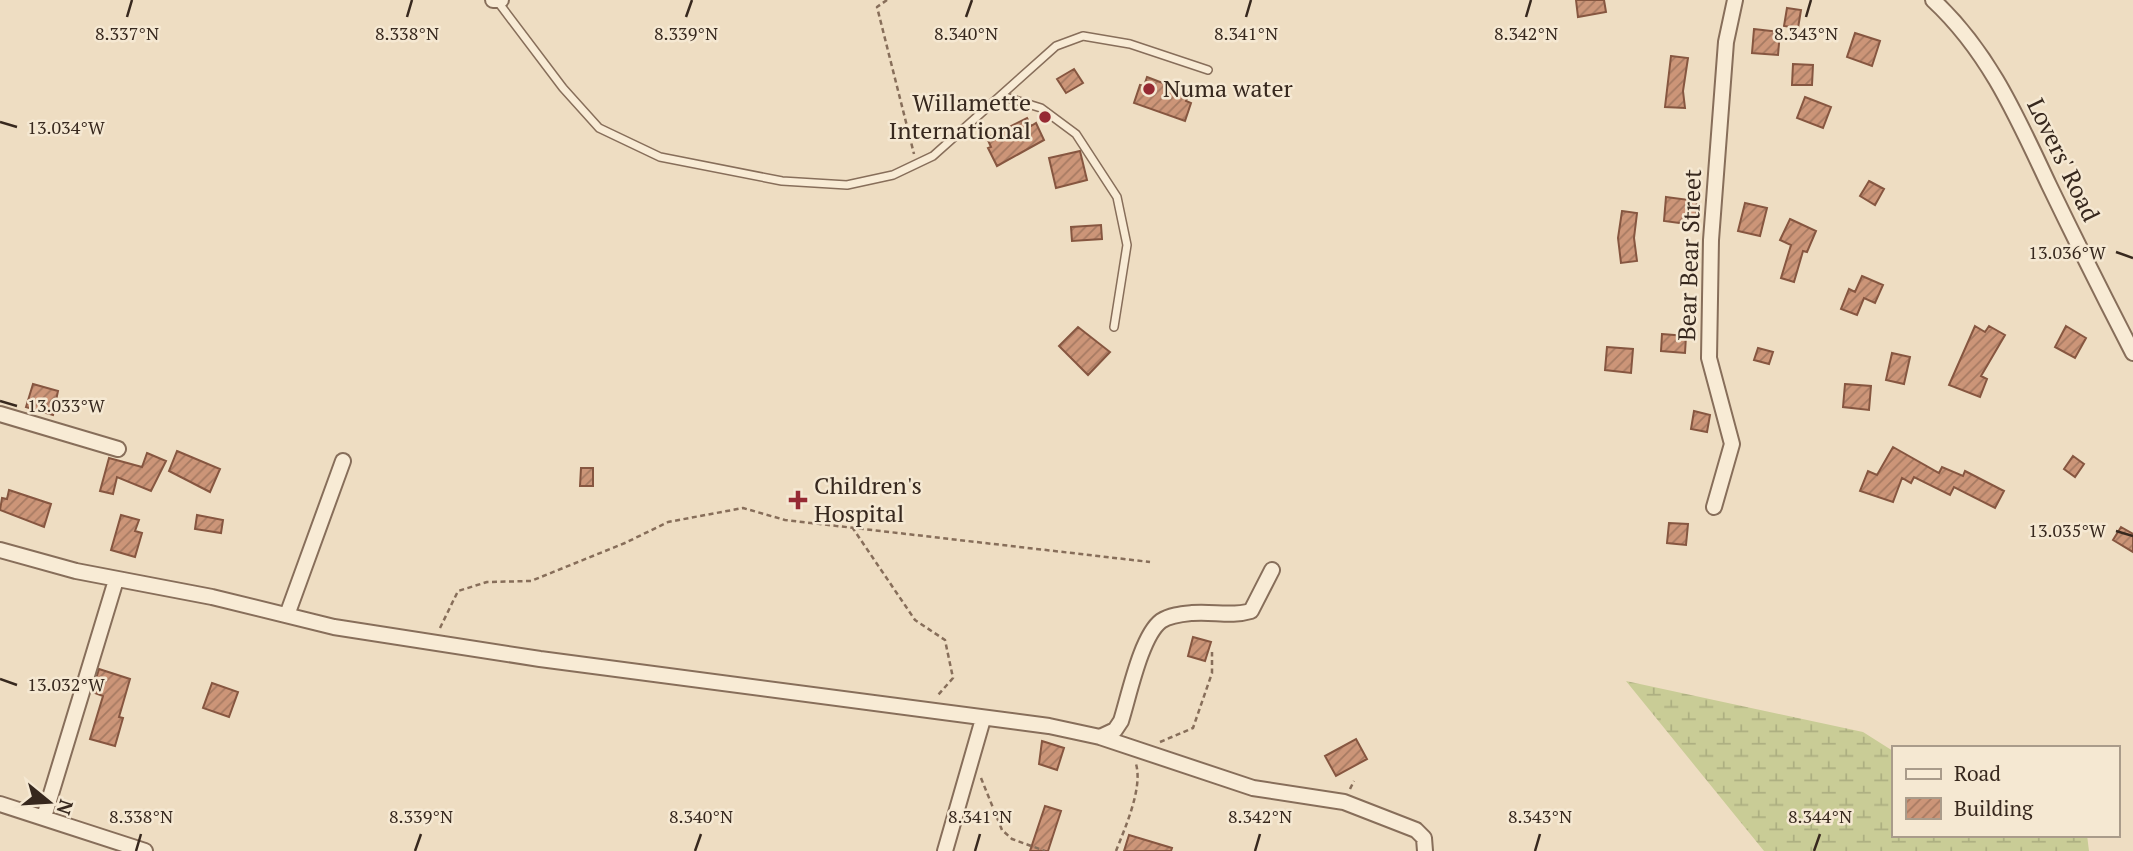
<svg xmlns="http://www.w3.org/2000/svg" width="2133" height="851" viewBox="0 0 2133 851" font-family="'PT Serif',serif">
<style>
.wetland{fill:url(#wetland-marsh)}
.building{fill:url(#building-hatch);stroke:#865640;stroke-width:2}
.lines{fill:none;stroke-linecap:round;stroke-linejoin:round}
.service-casing{stroke:#876e5a;stroke-width:10}
.minor-casing{stroke:#876e5a;stroke-width:18}
.path{stroke:#876e5a;stroke-width:2.5;stroke-dasharray:5 3.5;stroke-linecap:butt}
.service{stroke:#f8ebd5;stroke-width:7}
.minor{stroke:#f8ebd5;stroke-width:14}
.ticks{fill:none;stroke:#37281e;stroke-width:2.5}
.poi-dot{fill:#962a33;stroke:#f5e8d2;stroke-width:2.5}
.labels{text-anchor:middle;stroke-width:5;stroke-linejoin:round;paint-order:stroke}
.poi-label{font-size:24px;fill:#37281e;stroke:#f5e8d2;text-anchor:start}
.street-label{font-size:24px;fill:#37281e;stroke:#f5e8d2}
.ticks-label{font-size:18px;text-anchor:middle;fill:#37281e;stroke:#f5e8d2;stroke-width:5;stroke-linejoin:round;paint-order:stroke}
</style>
<defs>
<pattern id="wetland-marsh" width="20" height="14" patternUnits="userSpaceOnUse" patternTransform="scale(1.75)"><rect width="20" height="14" fill="#c9cc96"/><path d="M1 5h8M5 5V1M11 12h8M15 12V8" fill="none" stroke="#adaf81"/></pattern>
<pattern id="building-hatch" width="6" height="6" patternUnits="userSpaceOnUse" patternTransform="scale(1.75)"><rect width="6" height="6" fill="#cc9578"/><path d="M-1 1l2-2M0 6l6-6M5 7l2-2" fill="none" stroke="#a67a62"/></pattern>
</defs>
<rect width="100%" height="100%" fill="#eeddc2"/>
<path class="wetland" d="M1626,681l237,51 30,19v84h194l2,16h-325z"/>
<path class="building" d="M1576,0h28l2,12 -28,5z
M1787,8l14,2 -3,18 -14,-2z
M1754,29l26,3 -2,23 -26,-2z
M1855,33l25,8 -8,25 -25,-9z
M1671,56l17,2 -5,33 2,17 -20,-1z
M1793,64l20,1 -1,20h-20z
M1074,69l9,14 -17,10 -9,-14z
M1147,77l42,16 -3,8 5,2 -6,18 -51,-18 6,-18 4,1z
M1805,97l26,10 -8,21 -26,-10z
M1027,118l4,8 5,-3 8,17 -47,26 -9,-18 3,-1 -4,-9z
M1080,151l7,29 -31,8 -7,-30z
M1869,181l15,8 -9,16 -15,-9z
M1666,197l31,4 -2,24 -31,-4z
M1745,203l22,5 -7,28 -22,-5z
M1622,211l15,2 -3,25 3,23 -16,2 -3,-25z
M1790,219l26,12 -9,21 -4,-1 -9,31 -13,-4 10,-33 -11,-5z
M1101,225l1,14 -30,2 -1,-14z
M1862,276l21,9 -8,18 -11,-5 -7,17 -16,-6 8,-20 6,3z
M1975,326l10,6 4,-6 16,9 -24,41 6,3 -7,18 -31,-12z
M2066,326l20,12 -11,20 -20,-11z
M1078,327l32,25 -22,23 -29,-29z
M1662,334l24,2 -1,17 -24,-2z
M1607,347l26,2 -2,24 -26,-3z
M1758,348l15,4 -4,12 -15,-4z
M1892,353l18,4 -6,27 -18,-4z
M33,384l25,7 -5,24 -27,-8z
M1845,384l26,2 -2,24 -26,-3z
M1694,411l16,4 -3,17 -16,-3z
M1893,447l46,26 3,-6 21,9 2,-5 39,20 -9,17 -41,-21 -4,8 -36,-18 -3,6 -9,-5 -9,24 -33,-11 8,-20 9,4z
M177,451l43,18 -10,23 -41,-21z
M147,453l19,8 -15,30 -34,-14 -4,17 -13,-3 9,-33 33,9z
M2073,456l11,8 -9,13 -11,-8z
M581,468h12v18h-13z
M9,490l42,14 -7,23 -44,-17 2,-12 5,1z
M121,515l18,5 -4,11 7,2 -7,24 -24,-7z
M197,515l26,5 -2,13 -26,-4z
M1669,523l19,1 -2,21 -19,-2z
M2121,527l12,7v18l-20,-12z
M1193,637l18,5 -6,19 -17,-5z
M99,669l31,10 -11,38 4,1 -8,28 -25,-7 13,-43 -11,-4z
M212,683l26,9 -9,25 -26,-9z
M1356,739l11,20 -31,17 -11,-20z
M1042,741l22,7 -7,22 -18,-6z
M1045,806l16,5 -13,40h-18z
M1129,835l43,13 -1,3h-47z"/>
<g class="lines">
<g class="service-casing">
<path id="service" d="M498,2l65,86 36,40 61,29 122,24 65,4 46,-10 40,-19 123,-110 27,-10 47,8 78,26
M1002,96l39,12 35,26 41,63 10,48 -13,82"/>
</g>
<g class="minor-casing">
<path id="minor" d="M493,0h8
M1933,0c56,52 84,117 116,185 27,56 55,112 84,168
M0,414l118,35
M1714,507l18,-63 -23,-86 2,-118 15,-198 9,-42
M0,550l76,21 136,26 122,30 206,32 509,67 51,11 153,51 91,14 72,28 8,8 1,13
M287,615l56,-154
M1100,737l15,-7 6,-9c8,-25 20,-85 40,-100 9,-6 21,-7 31,-8 21,-2 39,4 59,-2l21,-41
M0,804l145,47
M44,817l72,-237
M945,851l38,-132"/>
</g>
<path class="path" d="M887,0l-10,7 37,147
M852,527l63,93 30,20 8,38 -15,17
M440,628l18,-37 29,-9 44,-1 94,-38 43,-21 75,-14 42,12 365,42
M1160,742l33,-14 19,-55v-21
M981,778l21,52 10,9 33,12
M1350,789l4,-8
M1116,851c9,-23 27,-63 20,-87"/>
<use href="#service" class="service"/>
<use href="#minor" class="minor"/>
</g>
<path class="ticks" d="M127,17l5,-17M407,17l5,-17M686,17l6,-17M966,17l6,-17M1246,17l5,-17M1526,17l5,-17M1806,17l5,-17M0,122l17,5M2116,252l17,6M0,401l17,5M2116,531l17,5M0,679l17,6M136,851l5,-17M415,851l6,-17M695,851l6,-17M975,851l5,-17M1255,851l5,-17M1535,851l5,-17M1814,851l6,-17"/>
<g class="poi-dot">
<circle cx="1149" cy="89" r="7"/>
<circle cx="1045" cy="117" r="7"/>
<path d="M794.5 489.5h7v7h7v7h-7v7h-7v-7h-7v-7h7z"/>
</g>
<g class="labels">
<g class="poi-label">
<text x="1163" y="97">Numa water</text>
<text x="1031" y="111" text-anchor="end">Willamette<tspan x="1031" dy="28">International</tspan></text>
<text x="814" y="494">Children's<tspan x="814" dy="28">Hospital</tspan></text>
</g>
<g class="street-label">
<text transform="translate(2063 160) rotate(64)" y="8">Lovers' Road</text>
<text transform="translate(1690 255) rotate(-88)" y="8">Bear Bear Street</text>
</g>
</g>
<g class="ticks-label">
<text x="127" y="40">8.337°N</text>
<text x="407" y="40">8.338°N</text>
<text x="686" y="40">8.339°N</text>
<text x="966" y="40">8.340°N</text>
<text x="1246" y="40">8.341°N</text>
<text x="1526" y="40">8.342°N</text>
<text x="1806" y="40">8.343°N</text>
<text x="66" y="134">13.034°W</text>
<text x="2067" y="259">13.036°W</text>
<text x="66" y="412">13.033°W</text>
<text x="2067" y="537">13.035°W</text>
<text x="66" y="691">13.032°W</text>
<text x="141" y="823">8.338°N</text>
<text x="421" y="823">8.339°N</text>
<text x="701" y="823">8.340°N</text>
<text x="980" y="823">8.341°N</text>
<text x="1260" y="823">8.342°N</text>
<text x="1540" y="823">8.343°N</text>
<text x="1820" y="823">8.344°N</text>
</g>
<rect x="1892" y="746" width="228" height="91" fill="#f5e8d2" stroke="#a99b8a" stroke-width="2"/>
<rect x="1906" y="769" width="35" height="10" fill="#f8ebd5" stroke="#a99b8a" stroke-width="2"/>
<text x="1954" y="781" font-size="21" fill="#37281e">Road</text>
<rect x="1906" y="798" width="35" height="21" fill="url(#building-hatch)" stroke="#a99b8a" stroke-width="2"/>
<text x="1954" y="816" font-size="21" fill="#37281e">Building</text>
<g transform="translate(49 802) rotate(108)" stroke="#f5e8d2" stroke-width="5" paint-order="stroke">
<path d="M0-5L12 26L0 18L-12 26Z" fill="#37281e"/>
<text y="-10" font-size="19" font-weight="bold" text-anchor="middle" fill="#37281e">N</text>
</g>
</svg>
